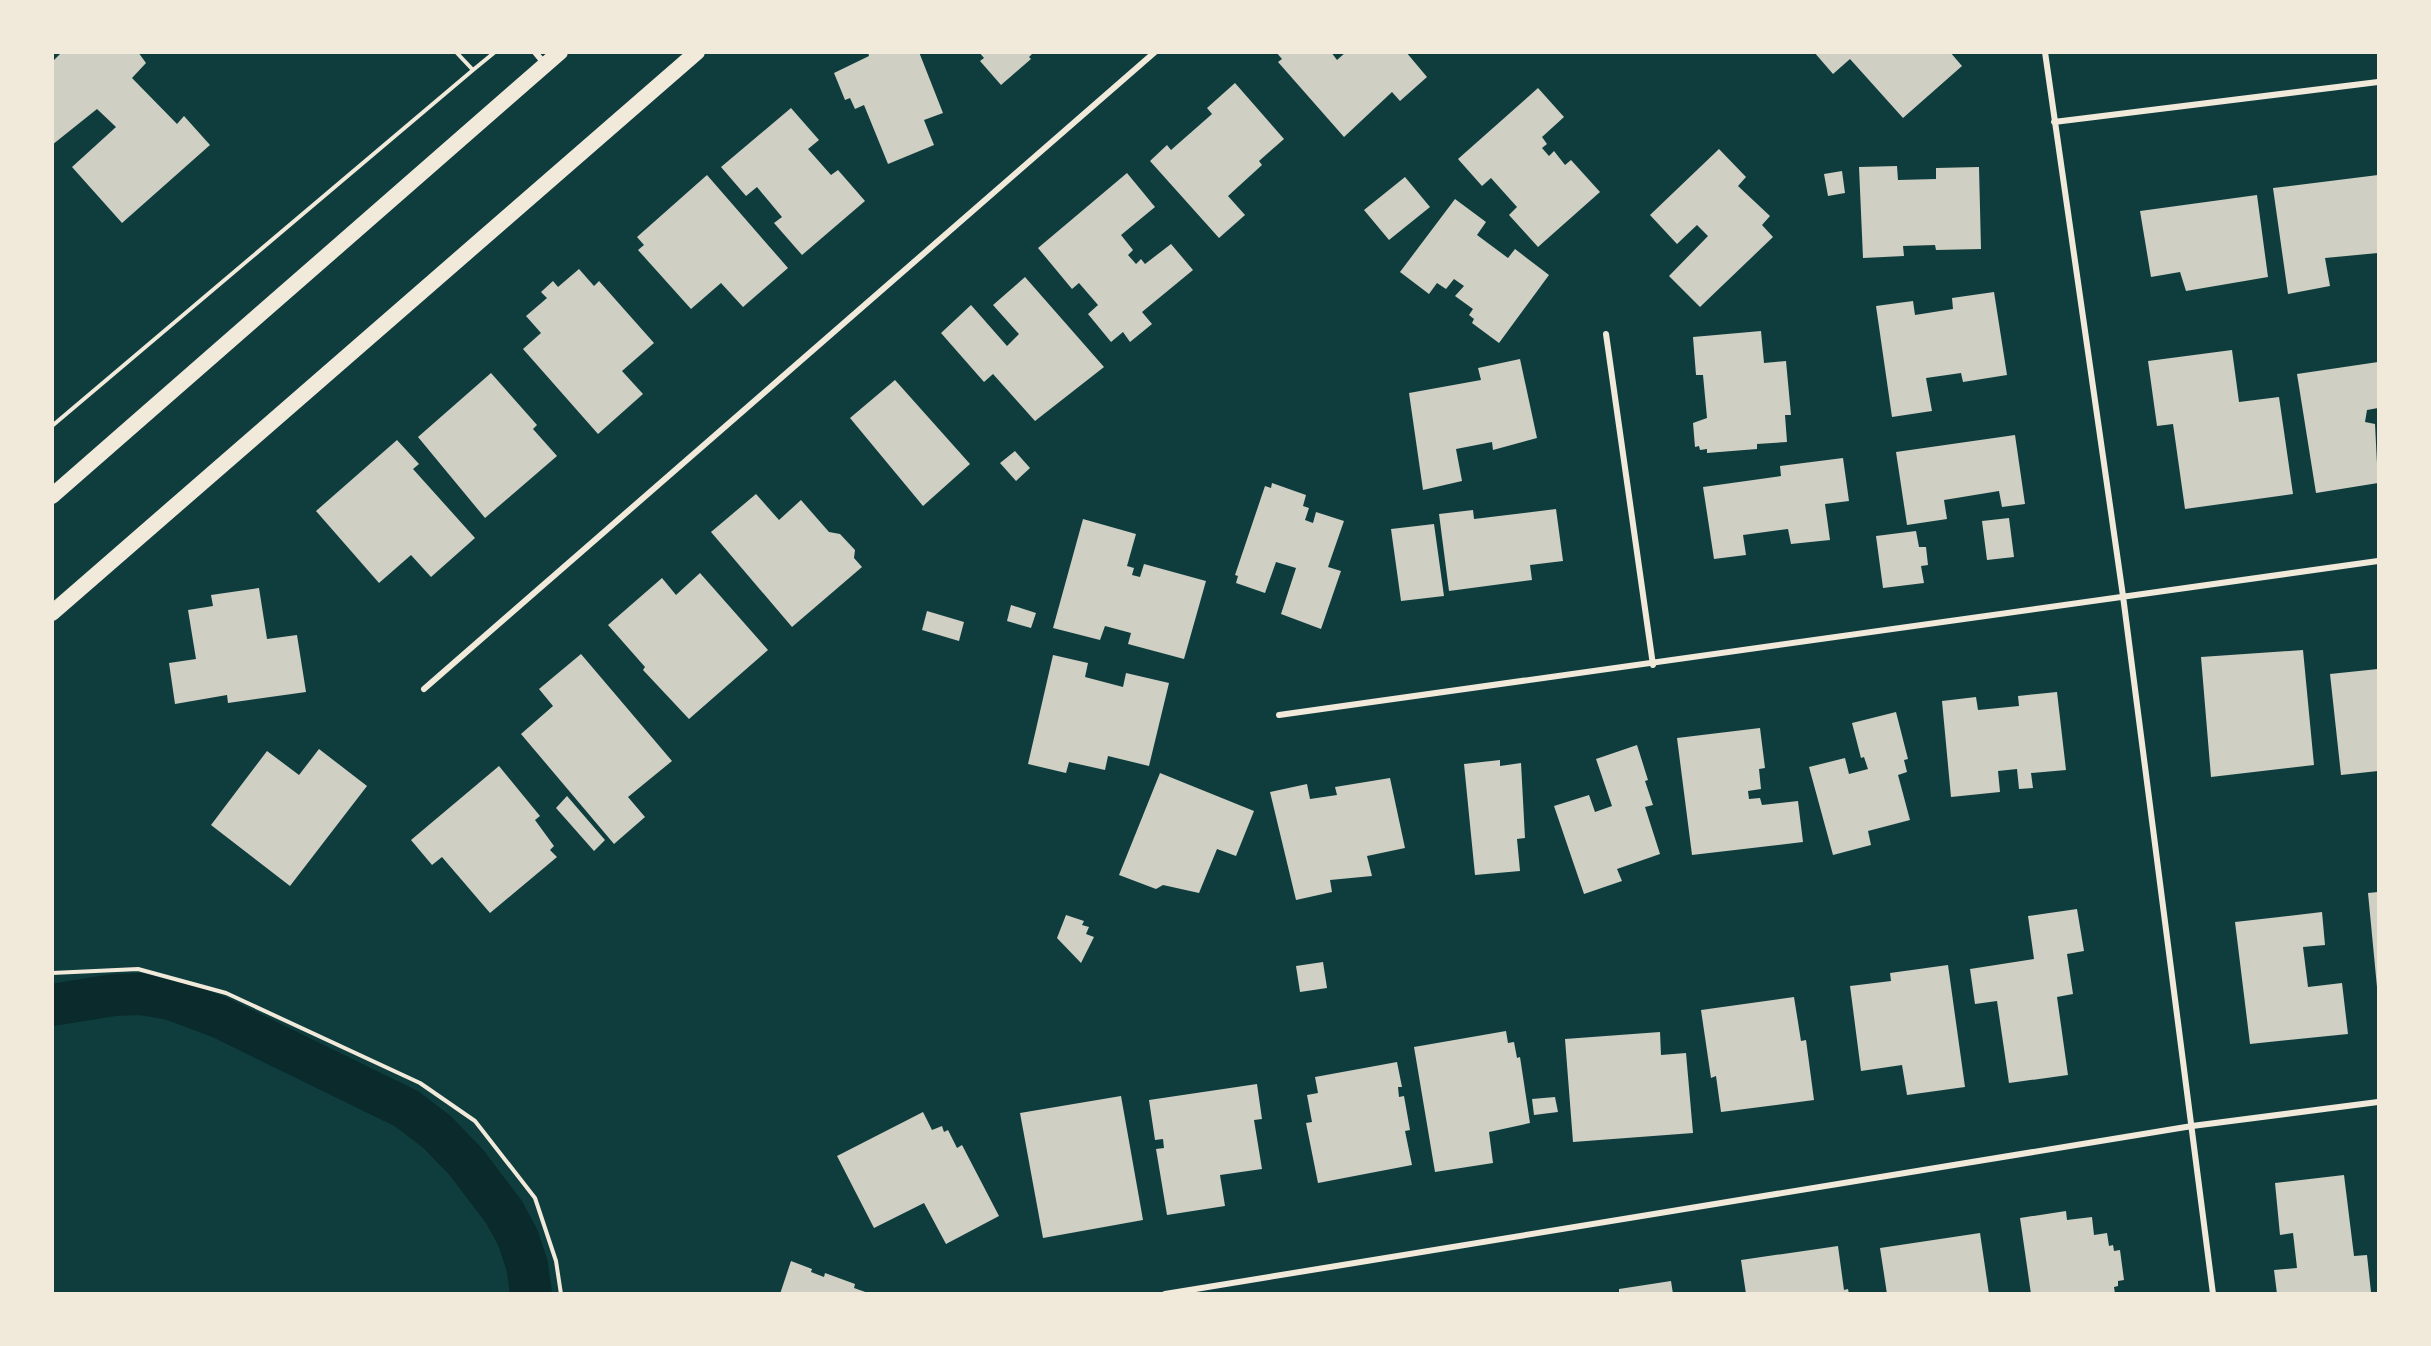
<svg xmlns="http://www.w3.org/2000/svg" width="2431" height="1346" viewBox="0 0 2431 1346" font-family="'PT Sans',sans-serif">
<style>
.lines{fill:none;stroke-linecap:round;stroke-linejoin:round}
.canal{stroke:#0a2a2b;stroke-width:42}
.building{fill:#cfcfc3}
.path{stroke:#f1e9da;stroke-width:4}
.minor{stroke:#f1e9da;stroke-width:6}
.trunk{stroke:#f1e9da;stroke-width:16}
</style>
<rect width="100%" height="100%" fill="#0f3d3e"/>
<g class="lines">
<path class="canal" d="M52,1005l62,-10 27,-1 30,5 48,18 188,92 30,23 29,30 38,50 14,26 9,27 4,29"/>
</g>
<path class="building" d="M62,52h76l8,11 -14,15 45,46 7,-8 26,29 -88,78 -50,-56 44,-40 -19,-18 -45,36v-83z
M868,52h51l24,61 -19,7 10,25 -46,19 -24,-59 -9,4 -5,-11 -5,2 -11,-27 35,-17z
M979,52h52l1,2 -3,3 2,2 -30,26 -21,-24 4,-3z
M1276,52h55l6,8 9,-8h60l21,25 -27,24 -8,-9 -48,45 -66,-75 4,-3z
M1814,52h136l12,14 -59,52 -53,-59 -17,15z
M1235,83l49,56 -25,22 3,4 -34,31 17,19 -26,23 -69,-77 17,-16 4,5 41,-36 -5,-6z
M1538,88l26,29 -22,20 5,7 -5,4 7,8 5,-5 11,14 6,-5 29,32 -62,55 -29,-32 8,-8 -26,-29 -9,8 -24,-27z
M791,108l28,32 -11,9 23,26 7,-5 27,31 -63,54 -28,-32 8,-6 -25,-30 -11,9 -25,-29z
M1719,149l27,28 -8,9 32,30 -8,9 11,12 -73,70 -31,-31 39,-40 -11,-11 -20,19 -27,-29z
M1897,166l1,14 38,-1v-11l43,-1 2,82 -45,1 -1,-5 -32,1 1,10 -41,2 -4,-91z
M1842,171l3,22 -17,3 -4,-22z
M1127,173l28,34 -34,28 12,15 -5,5 8,9 5,-5 4,5 26,-20 22,26 -51,42 10,12 -22,18 -7,-10 -12,10 -23,-28 10,-9 -19,-22 -7,6 -34,-41z
M707,175l81,93 -45,39 -22,-24 -30,26 -53,-59 6,-5 -7,-8z
M2378,175v78l-53,5 5,28 -42,8 -15,-106z
M1405,177l25,30 -41,33 -25,-30z
M2257,195l11,82 -82,14 -6,-19 -29,5 -11,-66z
M1455,199l31,23 -9,13 31,23 7,-9 34,26 -50,68 -27,-20 2,-4 -5,-4 4,-6 -18,-13 9,-10 -10,-7 -8,10 -9,-6 -8,11 -29,-22z
M579,269l15,17 5,-5 55,62 -32,28 21,23 -45,40 -75,-85 18,-16 -15,-17 21,-18 -6,-6 12,-11 5,6z
M1025,277l79,90 -69,54 -42,-47 -9,8 -43,-49 30,-28 36,41 12,-12 -26,-29z
M1994,292l13,83 -44,7 -2,-9 -35,5 6,33 -40,6 -16,-111 37,-5 2,14 38,-6 -1,-11z
M1761,331l3,32 22,-2 5,54h-6l2,27 -30,2v5l-50,4v-4l-7,1 -1,-4 -4,1 -2,-24 14,-5 -4,-43h-7l-3,-38z
M2232,350l7,52 40,-5 14,97 -108,15 -12,-85 -16,2 -9,-65z
M1520,359l17,79 -44,12 -1,-8 -36,7 6,32 -39,9 -14,-97 72,-13 -3,-12z
M2378,362v46l-11,2 -2,12 10,2 3,59 -62,10 -19,-119z
M491,373l46,52 -4,4 24,27 -72,62 -67,-81z
M895,380l75,84 -47,42 -73,-88z
M2015,435l10,69 -23,3 -3,-16 -55,9 3,19 -40,6 -11,-73z
M397,440l22,24 -6,5 62,69 -44,39 -20,-22 -32,28 -63,-72z
M1015,451l15,17 -14,13 -16,-18z
M1843,458l6,43 -24,3 5,36 -39,4 -3,-15 -45,6 3,20 -32,4 -11,-72 78,-11 -1,-10z
M1272,483l34,12 -3,11 6,2 -4,12 8,3 3,-11 28,9 -16,46 13,4 -20,58 -40,-15 15,-46 -20,-6 -11,31 -29,-10 2,-7 -3,-1 30,-89 6,2z
M756,494l23,26 22,-20 28,32 11,2 15,16 -1,8 8,9 -70,60 -81,-95z
M1556,509l7,52 -33,4 2,15 -83,11 -10,-77 34,-4 1,9z
M2009,518l5,39 -27,3 -5,-39z
M1083,519l53,15 -9,32 7,2 -2,7 8,2 4,-13 62,17 -22,78 -56,-15 3,-11 -26,-7 -5,14 -47,-12z
M1434,524l10,72 -43,5 -10,-72z
M1916,531l3,16h7l2,18 -7,1 3,17 -41,5 -7,-52z
M700,573l68,77 -79,69 -46,-49 2,-3 -37,-42 54,-47 14,17z
M259,588l8,51 30,-4 9,57 -78,11 -1,-8 -52,9 -6,-41 27,-4 -8,-49 25,-4 -2,-11z
M1011,605l25,8 -5,15 -24,-7z
M927,611l37,11 -5,19 -37,-11z
M2303,650l11,115 -103,12 -10,-120z
M581,654l91,107 -44,36 17,20 -31,27 -93,-110 32,-28 -14,-17z
M1053,655l35,8 -3,14 38,10 3,-14 43,10 -20,83 -41,-10 -3,14 -36,-8 -3,11 -38,-9z
M2378,669v102l-37,4 -11,-101z
M2057,692l9,78 -35,3 2,15 -14,1 -2,-20 -19,2 2,21 -49,5 -9,-96 34,-4 2,13 41,-4 -1,-10z
M1896,712l12,47 -4,1 3,12 -9,3 12,45 -42,11 3,14 -38,10 -24,-88 36,-9 4,16 19,-5 -4,-12 -3,1 -9,-35z
M1760,728l5,40 -6,1 2,20 -13,2 1,8 11,-1 2,7 36,-4 5,41 -111,13 -15,-117z
M1637,745l11,35 -3,1 8,24 -8,2 15,47 -43,15 5,12 -38,13 -30,-88 35,-11 6,17 17,-6 -16,-47z
M319,749l48,37 -77,100 -79,-61 56,-74 32,24z
M1500,760v6l21,-3 4,75 -8,1 3,32 -45,4 -11,-111z
M499,766l41,50 -5,4 19,26 -4,4 7,7 -67,56 -48,-56 -10,8 -21,-25z
M1160,773l94,38 -18,45 -19,-7 -18,44 -36,-8 -7,4 -37,-14z
M1390,778l15,70 -38,8 5,20 -42,4 2,12 -36,8 -26,-108 37,-8 3,15 27,-4 -2,-8z
M567,796l38,44 -11,11 -38,-43z
M2378,892v95h-1l-9,-94z
M2077,909l7,42 -17,3 6,40 -16,3 11,78 -59,8 -12,-82 -22,3 -5,-35 64,-10 -6,-43z
M2322,912l3,33 -22,2 5,40 34,-4 6,51 -98,10 -15,-122z
M1066,915l18,6 -2,4 7,2 -3,7 8,3 -13,26 -24,-25z
M1323,962l4,26 -27,4 -4,-26z
M1948,965l17,122 -58,8 -5,-30 -41,6 -11,-85 41,-5 -1,-8z
M1794,997l7,44 5,-1 8,60 -93,12 -5,-36 -5,2 -10,-68z
M1506,1031l2,12 6,-1 3,16 3,-1 10,66 -41,9 4,31 -58,9 -21,-125z
M1660,1032l1,23 25,-2 7,80 -120,9 -8,-103z
M1397,1062l5,25h-4l1,10 5,-1 6,34 -5,1 7,34 -94,18 -12,-60 6,-1 -5,-27 11,-2 -3,-16z
M1257,1084l5,35 -8,1 8,49 -42,6 5,31 -58,9 -11,-66 8,-1 -1,-9 -8,1 -6,-40z
M1121,1096l22,124 -100,18 -23,-125z
M1555,1097l3,15 -24,3 -2,-16z
M923,1112l9,18 10,-4 2,6 4,-2 9,18 5,-3 37,71 -53,28 -22,-41 -50,25 -37,-72z
M2344,1175l10,81 13,-1 4,37 -94,2 -3,-24 23,-2 -4,-35 -13,2 -5,-52z
M2066,1211l1,9 25,-3 2,18 13,-2 2,13 4,-1 1,6 6,-1 4,30 -6,1v5l-4,1 1,7h-84l-11,-76z
M1980,1233l9,61h-102l-7,-46z
M1838,1246l6,44 4,-1 1,5h-103l-5,-34z
M791,1261l21,8 -1,3 13,5 1,-4 30,11 -1,4 17,6h-91z
M1671,1281l2,13h-54v-5z"/>
<g class="lines">
<path class="path" d="M473,70l22,-18
M52,426l421,-356 -17,-18
M52,973l86,-4 88,24 194,90 55,38 60,77 21,63 5,33"/>
<path class="minor" d="M535,52l9,11
M2045,52l78,544 90,698
M2054,122l324,-40
M1606,334l47,331
M424,689l731,-637
M1279,715l1099,-154
M1165,1294l1027,-168 186,-24"/>
<path class="trunk" d="M52,496l508,-444
M52,613l645,-561"/>
</g>
<rect width="2431" height="1346" fill="none" stroke="#f1e9da" stroke-width="108"/>
</svg>
